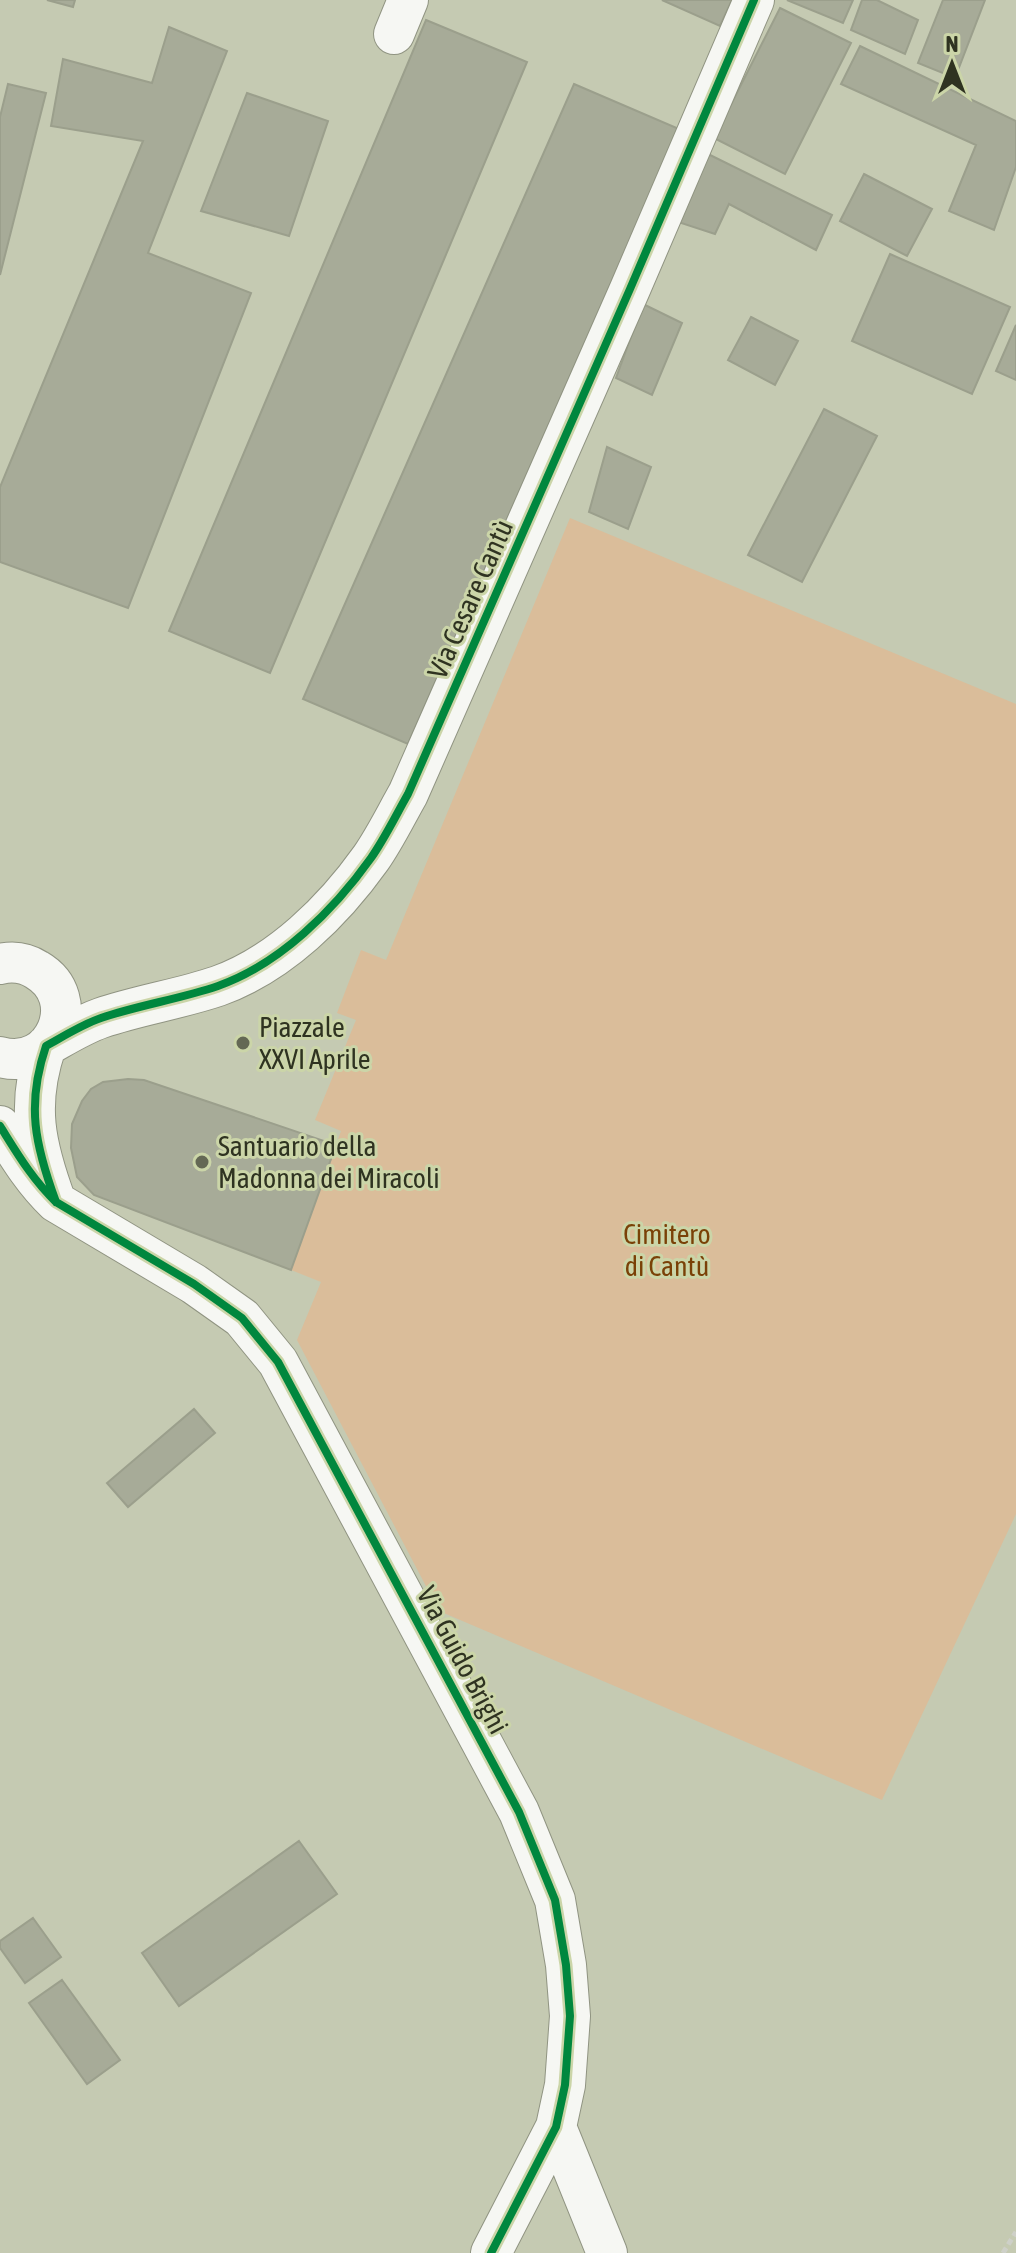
<svg xmlns="http://www.w3.org/2000/svg" width="1016" height="2253" viewBox="0 0 1016 2253" font-family="'Asap Condensed',sans-serif">
<style>
.green{fill:#dabd9a}
.building{fill:#a7ab98;stroke:#9b9f8c;stroke-width:2}
.lines{fill:none;stroke-linecap:round;stroke-linejoin:round}
.minor-casing{stroke:#909482;stroke-width:42}
.path{stroke:#ced0c8;stroke-width:5;stroke-dasharray:6 4;stroke-linecap:butt}
.minor{stroke:#f6f7f3;stroke-width:40}
.cycleway-casing{stroke:#cbd5a8;stroke-width:13}
.cycleway{stroke:#00873e;stroke-width:8}
.poi-dot{fill:#646854;stroke:#cbd5a8;stroke-width:3}
.labels{text-anchor:middle;stroke-width:6;stroke-linejoin:round;paint-order:stroke}
.street-label{font-size:28px;fill:#2f3321;stroke:#cbd5a8}
.poi-label{font-size:28px;fill:#2f3321;stroke:#cbd5a8;text-anchor:start}
.park-label{font-size:28px;fill:#7a4107;stroke:#cbd5a8}
</style>
<rect width="100%" height="100%" fill="#c5cab2"/>
<path class="green" d="M570,518l446,186v810l-134,286 -443,-189 -142,-271 24,-58 -30,-12 50,-139 -26,-11 41,-100 -19,-7 24,-63 25,10z"/>
<path class="building" d="M47,0h28l-2,7z
M662,0h70l-12,26z
M787,0h66l-10,23z
M862,0h15l41,20 -13,34 -54,-24z
M943,0h42l-30,78 -37,-15z
M780,8l71,35 -66,131 -71,-36z
M426,20l101,42 -257,611 -101,-42z
M169,27l58,24 -79,202 103,40 -123,315 -128,-46v-75l143,-346 -92,-15 12,-67 89,24z
M860,46l156,75v46l-22,63 -45,-19 27,-66 -135,-61z
M8,84l38,9 -46,182v-158z
M574,84l105,45 -271,615 -105,-45z
M247,93l81,28 -39,115 -88,-25z
M708,154l124,61 -16,35 -87,-46 -14,30 -37,-12z
M864,174l68,35 -25,47 -67,-35z
M890,254l120,53 -38,87 -120,-53z
M643,304l39,19 -30,72 -36,-17z
M751,317l47,24 -23,44 -47,-25z
M1016,325v55l-20,-9z
M824,409l53,27 -75,146 -54,-27z
M607,447l44,20 -23,62 -39,-17z
M128,1079l16,1 192,65 -45,125 -197,-75 -17,-18 -6,-29 1,-24 10,-23 9,-12 12,-7z
M194,1409l21,24 -87,74 -21,-24z
M299,1841l38,53 -158,112 -37,-53z
M33,1918l28,39 -36,26 -25,-35v-7z
M62,1980l58,80 -33,24 -58,-81z"/>
<g class="lines">
<g class="minor-casing">
<path id="minor" d="M394,34l14,-34
M0,964c13,-3 26,-1 37,6 48,28 18,102 -37,87
M0,1126c17,27 32,53 56,76l138,82 48,34 36,44 241,450 36,88 11,65 4,51 -5,69 -9,42 -65,126
M56,1202c-21,-57 -30,-97 -10,-156 18,-10 35,-21 55,-28 38,-13 79,-19 117,-32 62,-22 116,-76 153,-128 14,-20 25,-43 37,-64l222,-505 124,-289
M556,2127l51,126"/>
</g>
<path class="path" d="M1003,2253l13,-21"/>
<use href="#minor" class="minor"/>
<g class="cycleway-casing">
<path id="cycleway" d="M0,1126c17,27 32,53 56,76l138,82 48,34 36,44 241,450 36,88 11,65 4,51 -5,69 -9,42 -65,126
M56,1202c-21,-57 -30,-97 -10,-156 18,-10 35,-21 55,-28 38,-13 79,-19 117,-32 62,-22 116,-76 153,-128 14,-20 25,-43 37,-64l222,-505 124,-289"/>
</g>
<use href="#cycleway" class="cycleway"/>
</g>
<g class="poi-dot">
<circle cx="243" cy="1043" r="8"/>
<circle cx="202" cy="1162" r="8"/>
</g>
<g class="labels">
<g class="street-label">
<text transform="translate(470 599) rotate(-66)" y="10">Via Cesare Cantù</text>
<text transform="translate(463 1660) rotate(62)" y="10">Via Guido Brighi</text>
</g>
<g class="poi-label">
<text x="259" y="1037">Piazzale<tspan x="259" dy="32">XXVI Aprile</tspan></text>
<text x="218" y="1156">Santuario della<tspan x="218" dy="32">Madonna dei Miracoli</tspan></text>
</g>
<g class="park-label">
<text x="667" y="1244">Cimitero<tspan x="667" dy="32">di Cantù</tspan></text>
</g>
</g>
<g transform="translate(952 64)" stroke="#cbd5a8" stroke-width="6" paint-order="stroke">
<path d="M0-6L14 30L0 20L-14 30Z" fill="#2f3321"/>
<text y="-12" font-size="22" font-weight="bold" text-anchor="middle" fill="#2f3321">N</text>
</g>
</svg>
